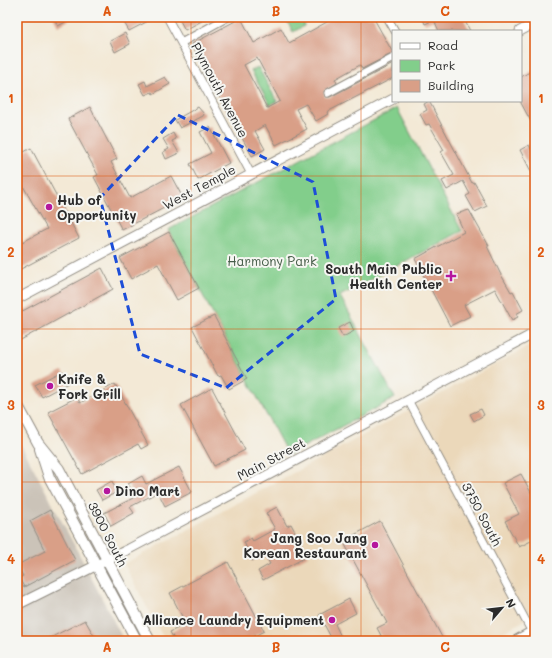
<svg xmlns="http://www.w3.org/2000/svg" width="552" height="658" viewBox="0 0 552 658" font-family="Mali,sans-serif">
<style>
.built{fill:#ebd8ba}
.industrial{fill:#cbc3b8}
.green{fill:#82ce8b;stroke:#567c5b}
.building{fill:#d99f87;fill-rule:evenodd}
.lines{fill:none;stroke-linecap:round;stroke-linejoin:round}
.minor-casing{stroke:#8f8a80;stroke-width:9}
.tertiary-casing{stroke:#8f8a80;stroke-width:11}
.secondary-casing{stroke:#8f8a80;stroke-width:12}
.primary-casing{stroke:#8f8a80;stroke-width:13}
.minor{stroke:#fff;stroke-width:7}
.tertiary{stroke:#fff;stroke-width:9}
.secondary{stroke:#fff;stroke-width:10}
.primary{stroke:#fff;stroke-width:11}
.marked{fill:none;stroke:#1d4ed8;stroke-width:3;stroke-dasharray:8 5;stroke-linejoin:round}
.grid{fill:none;stroke:#df570e;stroke-width:1;stroke-opacity:0.55}
.poi-dot{fill:#b5179e;stroke:#f6f6f2;stroke-width:1.5}
.labels{text-anchor:middle;stroke-width:4;stroke-linejoin:round;paint-order:stroke}
.street-label{font-size:13px;fill:#2b2b2b;stroke:#f6f6f2}
.poi-label{font-size:13px;font-weight:bold;fill:#2b2b2b;stroke:#f6f6f2;text-anchor:start}
.park-label{font-size:13px;fill:#455c48;stroke:#f6f6f2}
.neatline{fill:none;stroke:#df570e;stroke-width:1.5}
.grid-label{font-size:13px;text-anchor:middle;font-weight:bold;fill:#df570e}
</style>
<rect width="100%" height="100%" fill="#f6f6f2"/>
<filter id="ink" filterUnits="userSpaceOnUse"><feTurbulence type="fractalNoise" baseFrequency=".025" numOctaves="2"/><feDisplacementMap in="SourceGraphic" scale="8" xChannelSelector="R" yChannelSelector="G"/><feConvolveMatrix kernelMatrix="1 2 1 2 8 2 1 2 1" color-interpolation-filters="sRGB"/></filter>
<filter id="wash" filterUnits="userSpaceOnUse"><feTurbulence type="fractalNoise" baseFrequency=".012" numOctaves="4" result="noise"/><feDisplacementMap in="SourceGraphic" scale="16" xChannelSelector="R" yChannelSelector="G"/><feGaussianBlur stdDeviation="0.9" result="paint"/><feColorMatrix in="noise" values="0 0 0 0 0 0 0 0 0 0 0 0 0 0 0 0 0 1.4 0 .05"/><feComposite in="paint" operator="in"/></filter>
<g filter="url(#wash)">
<rect width="100%" height="100%" fill="#f3e9d6"/>
<path class="built" d="M535,343v272l-49,26h-321l-41,-77z"/>
<path class="industrial" d="M17,437l62,117 45,87h-107z"/>
<path class="green" d="M285,17h22l-3,3v6l-11,6z
M258,67l19,34 -7,4 -19,-34z
M397,108l65,123 -122,65 55,102 -107,57 -120,-225z"/>
<g id="blocks">
<path class="building" d="M53,17h22l-17,9z
M121,17h35l-27,14z
M178,17h31l-24,13z
M336,17h37l20,36 -31,16 -2,-4 -25,14 2,4 -13,8 1,6h5l63,-33v14l-66,34 1,2 -12,7 -10,-17 -10,5 11,20 -31,16 -11,-20 -10,6 10,18 -13,7 -37,-67 2,-1 -13,-25 -2,1 -10,-20 49,-26 13,25 27,-15 8,15zM257,58l23,43 -13,7 -23,-43z
M422,17h41l7,14h-31l-5,-11 -9,4z
M125,33l5,11 -15,8 -5,-11z
M535,69v60l-14,-26v-26z
M165,77l5,7 -17,10 -1,-2 -7,3 -6,-11 6,-3 2,5z
M429,101l43,82 2,-1 13,24 -12,6 -9,-16 4,-2 -7,-13 -16,9 -5,-9 12,-6 -13,-23 3,-2 -15,-26 -3,1 -6,-11 7,-4 -3,-6z
M90,107l27,52 -6,3 19,36 41,-22 12,22 -61,32 -28,-53 4,-2 -30,-56z
M198,107l6,7 -1,2 -23,12 -5,-8z
M210,127l19,36 -31,17 -8,-16 21,-11 -11,-21z
M173,133l3,6 -4,2 7,12 -13,6 -3,-7 6,-3 -6,-10z
M529,145l6,12v22l-15,-29z
M31,148l48,90 -62,33v-26l30,-16 -25,-45 -5,-1v-27z
M469,210l20,36h-2l13,27 11,19 2,-1 10,19 -7,4 2,3 -6,3 -17,-31 -31,16 6,11 -20,10 -35,-67 49,-27 -8,-18z
M169,232l30,56 -22,12 -19,-36 -27,15 -11,-21z
M102,268l11,21 -96,53v-28z
M214,316l33,63 -18,10 -8,-14 -3,1 -26,-49z
M350,322l4,9 -11,6 -5,-9z
M62,371l6,12 -26,14 -7,-12z
M115,384l33,61 -7,4 -3,-5 -56,30 -34,-62 29,-15 3,6z
M212,388l33,62 -31,16 -33,-61z
M481,409l3,6 -10,6 -4,-7z
M179,467l13,25 -27,14 -7,-14 -28,15 4,6 -23,13 -7,-13 31,-16 -7,-13 14,-8 4,8z
M521,474l14,26v39l-16,8 -14,-26 14,-7 -16,-31z
M112,481l5,11 -15,8 -6,-10z
M277,507l10,19 4,-2 17,32 -45,24 -5,-9 12,-7 -6,-10 -12,7 -8,-19 7,-4 2,3 22,-12 -9,-16z
M50,510l25,50 -51,27 -5,-9 4,-2 -6,-11 28,-14 -15,-30z
M380,521l64,120h-60l-7,-13 10,-5 -44,-82z
M228,562l36,69 -19,10h-55l-1,-2 -5,2h-9l-5,-9 16,-8 -16,-31z
M349,599l7,14 -21,11 8,17h-10l-14,-26z
M85,620l12,21h-53z"/>
</g>
</g>
<g filter="url(#ink)">
<use href="#blocks" fill-opacity="0" stroke="#8f8a80" stroke-width="1"/>
<g class="lines">
<g class="minor-casing">
<path id="minor" d="M167,17l84,157
M317,17h3
M387,17l8,14
M181,43l47,-26
M328,93l65,-35
M408,400l127,238"/>
</g>
<g class="tertiary-casing">
<path id="tertiary" d="M520,31l15,-8
M17,299l376,-200
M17,605l112,-56 406,-216"/>
</g>
<g class="secondary-casing">
<path id="secondary" d="M17,404l21,39 21,26 91,172
M40,449l9,28 88,164"/>
</g>
<g class="primary-casing">
<path id="primary" d="M517,641l18,-10"/>
</g>
<use href="#minor" class="minor"/>
<use href="#tertiary" class="tertiary"/>
<use href="#secondary" class="secondary"/>
<use href="#primary" class="primary"/>
</g>
</g>
<path class="marked" d="M178,115l135,67 23,117 -110,89 -86,-34 -40,-156z"/>
<path class="grid" d="M191,17v624M361,17v624M17,176h518M17,329h518M17,482h518"/>
<g class="poi-dot">
<circle cx="49" cy="207" r="4"/>
<path d="M449 270h4v4h4v4h-4v4h-4v-4h-4v-4h4z"/>
<circle cx="50" cy="386" r="4"/>
<circle cx="107" cy="491" r="4"/>
<circle cx="375" cy="545" r="4"/>
<circle cx="332" cy="620" r="4"/>
</g>
<g class="labels">
<g class="street-label">
<text transform="translate(220 90) rotate(62)" y="5">Plymouth Avenue</text>
<text transform="translate(199 187) rotate(-28)" y="5">West Temple</text>
<text transform="translate(271 459) rotate(-28)" y="5">Main Street</text>
<text transform="translate(482 514) rotate(62)" y="5">3750 South</text>
<text transform="translate(108 534) rotate(63)" y="5">3900 South</text>
</g>
<g class="poi-label">
<text x="57" y="205">Hub of<tspan x="57" dy="15">Opportunity</tspan></text>
<text x="442" y="274" text-anchor="end">South Main Public<tspan x="442" dy="15">Health Center</tspan></text>
<text x="58" y="384">Knife &amp;<tspan x="58" dy="15">Fork Grill</tspan></text>
<text x="115" y="496">Dino Mart</text>
<text x="367" y="543" text-anchor="end">Jang Soo Jang<tspan x="367" dy="15">Korean Restaurant</tspan></text>
<text x="324" y="625" text-anchor="end">Alliance Laundry Equipment</text>
</g>
<g class="park-label">
<text x="272" y="266">Harmony Park</text>
</g>
</g>
<rect width="552" height="658" fill="none" stroke="#f6f6f2" stroke-width="44"/>
<rect x="392" y="30" width="130" height="72" fill="#f6f6f2" stroke="#a5a5a2"/>
<rect x="400" y="43" width="20" height="6" fill="#ffffff" stroke="#a5a5a2"/>
<text x="428" y="50" font-size="12" fill="#2b2b2b">Road</text>
<rect x="400" y="60" width="20" height="12" fill="#82ce8b" stroke="#a5a5a2"/>
<text x="428" y="70" font-size="12" fill="#2b2b2b">Park</text>
<rect x="400" y="80" width="20" height="12" fill="#d99f87" stroke="#a5a5a2"/>
<text x="428" y="90" font-size="12" fill="#2b2b2b">Building</text>
<g transform="translate(502 608) rotate(62)" stroke="#f6f6f2" stroke-width="3" paint-order="stroke">
<path d="M0-3L7 15L0 10L-7 15Z" fill="#2b2b2b"/>
<text y="-6" font-size="11" font-weight="bold" text-anchor="middle" fill="#2b2b2b">N</text>
</g>
<rect x="22" y="22" width="508" height="614" class="neatline"/>
<g class="grid-label">
<text x="107" y="16">A</text>
<text x="276" y="16">B</text>
<text x="445" y="16">C</text>
<text x="11" y="103">1</text>
<text x="541" y="103">1</text>
<text x="11" y="257">2</text>
<text x="541" y="257">2</text>
<text x="11" y="410">3</text>
<text x="541" y="410">3</text>
<text x="11" y="564">4</text>
<text x="541" y="564">4</text>
<text x="107" y="652">A</text>
<text x="276" y="652">B</text>
<text x="445" y="652">C</text>
</g>
</svg>
